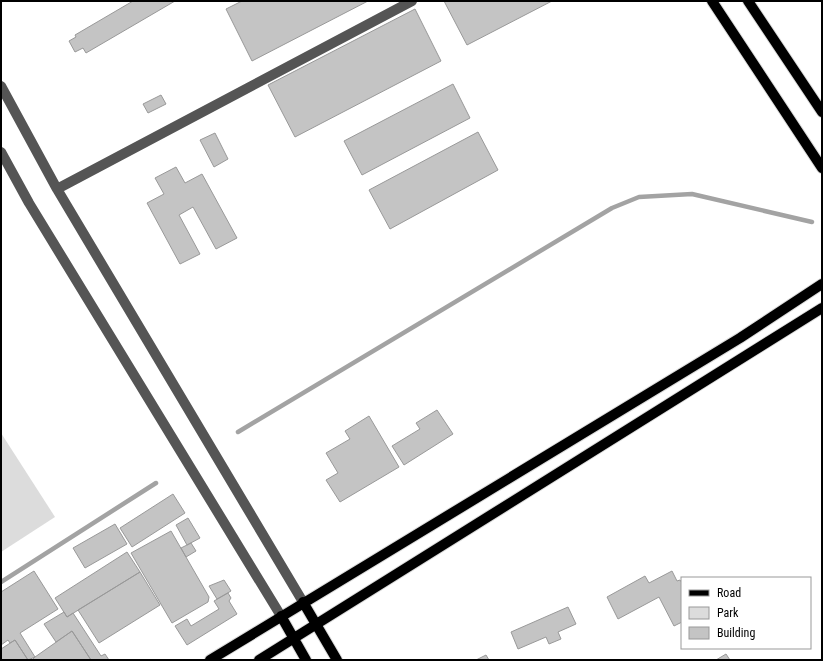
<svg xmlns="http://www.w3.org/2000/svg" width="823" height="661" viewBox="0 0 823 661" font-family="'Roboto Condensed',sans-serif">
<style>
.green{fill:#dcdcdc}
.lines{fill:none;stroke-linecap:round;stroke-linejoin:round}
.stream{stroke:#a3a3a3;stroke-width:4.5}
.building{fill:#c4c4c4;stroke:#999}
.major-casing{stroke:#dbdbdb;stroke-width:12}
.minor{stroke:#555;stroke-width:10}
.major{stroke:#000;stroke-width:10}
</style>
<rect width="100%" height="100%" fill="#fff"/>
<path class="green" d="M1,433l54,84 -54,35z"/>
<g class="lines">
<path class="stream" d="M238,432l374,-224 27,-11 53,-3 120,28
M1,582l155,-99"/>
</g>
<path class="building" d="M133,1h42l-89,52 -3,-5 -8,4 -6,-11 7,-4 -1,-2z
M242,1h126l-116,60 -26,-52z
M444,1h108l-85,44z
M415,9l26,52 -146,76 -27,-52z
M453,84l17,34 -108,57 -18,-34z
M161,95l5,9 -18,9 -5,-9z
M478,132l20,38 -108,59 -21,-39z
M215,133l13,26 -14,8 -14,-27z
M176,167l9,16 17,-9 35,64 -21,11 -23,-42 -14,8 21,39 -20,10 -33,-61 17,-9 -9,-16z
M437,410l16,24 -49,31 -12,-19 28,-17 -4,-6z
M369,416l30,51 -59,35 -14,-22 12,-7 -12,-20 24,-14 -5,-8z
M173,494l12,19 -53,34 -12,-19z
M188,518l12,20 -13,7 -11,-20z
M115,524l12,20 -42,24 -12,-20z
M171,531l38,66 -1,5 -36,21 -41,-70z
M191,543l5,8 -10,6 -5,-9z
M127,552l13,20 -73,45 -12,-19z
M34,571l24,38 -38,24 15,24 -7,3 -13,-20 -5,3 -2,-3 -7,5v-53z
M672,571l5,10 3,-1 2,3v39l-8,4 -15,-29 -41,22 -11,-22 38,-21 4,7z
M140,572l20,33 -61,38 -21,-33z
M224,580l7,11 -14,8 -8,-13z
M228,593l3,5 -2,3 8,13 -50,31 -12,-19 12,-7 4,7 28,-17 -5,-8z
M568,607l8,17 -18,8 3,7 -12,5 -3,-7 -28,12 -7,-17z
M64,612l3,5 6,-4 28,43 4,-2 4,6h-18l-19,-29 -16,11 -12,-18z
M72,631l19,29h-59l3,-3z
M15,640l13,20h-27v-11z
M726,654l4,6h-14z
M486,655l3,5h-13z"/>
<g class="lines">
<g class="major-casing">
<path id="major" d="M712,1l110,167
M748,1l74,111
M303,602l34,58
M281,616l25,44
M210,660l530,-322 82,-54
M259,660l563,-352"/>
</g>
<path class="minor" d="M1,86l56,103 246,413
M1,152l28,51 252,413
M57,189l355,-188"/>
<use href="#major" class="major"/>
</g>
<rect width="823" height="661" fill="none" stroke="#000000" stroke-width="4"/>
<rect x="681" y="577" width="130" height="72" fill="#ffffff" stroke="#999999"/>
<rect x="689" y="590" width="20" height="6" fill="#000000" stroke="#999999"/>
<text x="717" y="597" font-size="12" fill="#000000">Road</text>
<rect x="689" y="607" width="20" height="12" fill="#dcdcdc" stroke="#999999"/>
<text x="717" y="617" font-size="12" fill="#000000">Park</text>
<rect x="689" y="627" width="20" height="12" fill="#c4c4c4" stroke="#999999"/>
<text x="717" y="637" font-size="12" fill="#000000">Building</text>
</svg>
